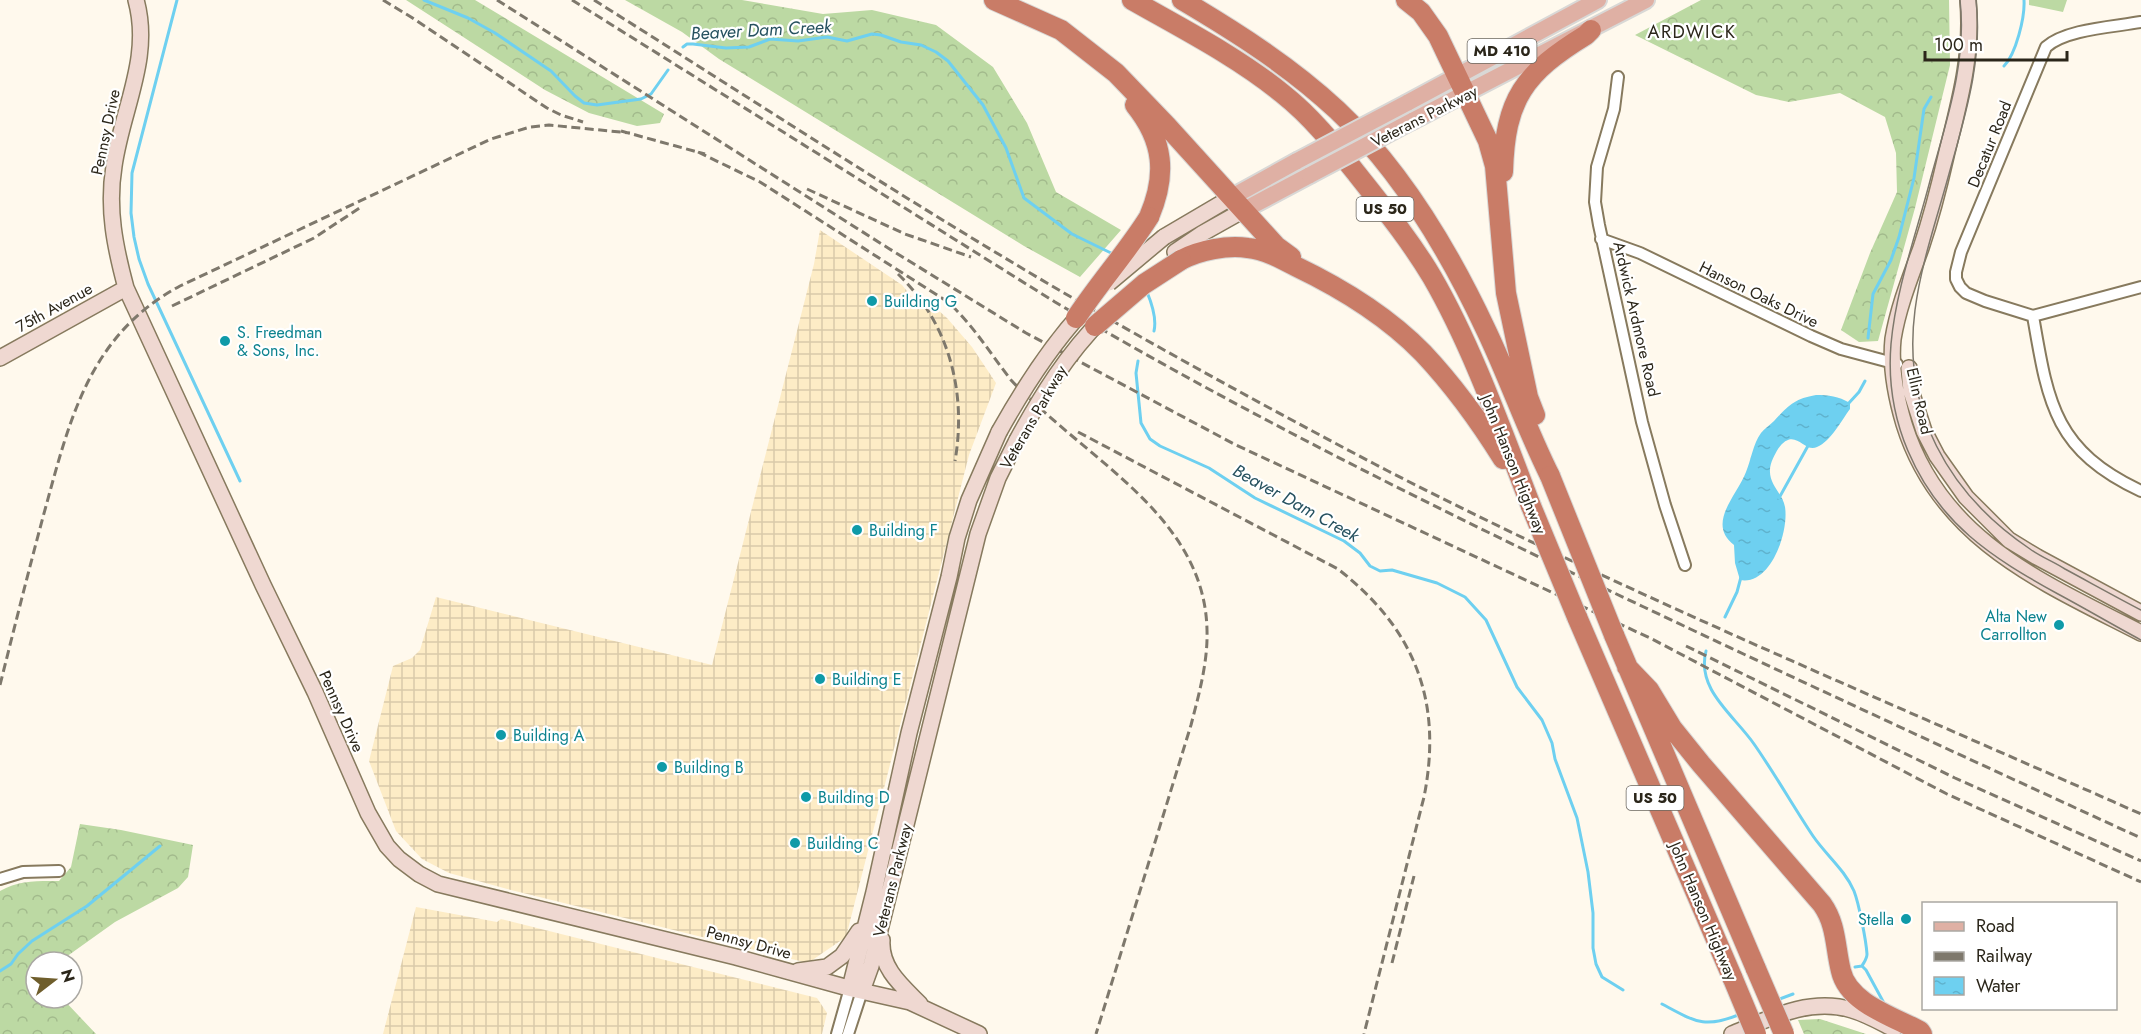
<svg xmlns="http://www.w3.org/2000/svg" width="2141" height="1034" viewBox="0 0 2141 1034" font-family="Jost,sans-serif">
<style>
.industrial{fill:url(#industrial-grid)}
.forest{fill:url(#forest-crowns)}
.park{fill:#bcd9a3}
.water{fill:url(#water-ripples)}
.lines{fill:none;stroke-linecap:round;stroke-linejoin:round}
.stream{stroke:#6ed0f0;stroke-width:3}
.street-casing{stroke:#877a5e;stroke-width:14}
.secondary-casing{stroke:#877a5e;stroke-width:18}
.primary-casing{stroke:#d9d8d6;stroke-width:20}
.highway-casing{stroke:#d9d8d6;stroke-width:22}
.street{stroke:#fff;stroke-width:10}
.secondary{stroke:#efd8d1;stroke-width:15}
.primary{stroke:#dfb0a4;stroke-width:16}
.highway{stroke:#c97c67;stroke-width:20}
.tram{stroke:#7e786c;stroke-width:1.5}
.rail{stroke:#7e786c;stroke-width:3;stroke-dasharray:9 4.5;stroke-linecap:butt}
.secondary-bridge-casing{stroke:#877a5e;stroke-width:18;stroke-linecap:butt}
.primary-bridge-casing{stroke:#d9d8d6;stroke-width:20;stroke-linecap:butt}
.highway-bridge-casing{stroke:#d9d8d6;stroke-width:22;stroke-linecap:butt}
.secondary-bridge{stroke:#efd8d1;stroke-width:15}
.primary-bridge{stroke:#dfb0a4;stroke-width:16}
.highway-bridge{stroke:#c97c67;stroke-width:20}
.culture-dot{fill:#0f9aa8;stroke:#fff;stroke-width:2}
.labels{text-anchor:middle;stroke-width:4.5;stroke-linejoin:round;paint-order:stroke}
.shield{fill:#fff;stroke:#6b675f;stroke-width:1.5}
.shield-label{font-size:15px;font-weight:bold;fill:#2b261a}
.street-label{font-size:16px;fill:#2b261a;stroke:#fff}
.culture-label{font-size:16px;fill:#0d838f;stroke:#fff;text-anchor:start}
.water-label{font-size:18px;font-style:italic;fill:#26515f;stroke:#fff}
.neighbourhood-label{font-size:18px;letter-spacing:1.5px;fill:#2b261a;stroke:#fff}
</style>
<defs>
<pattern id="industrial-grid" width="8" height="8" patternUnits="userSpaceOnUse" patternTransform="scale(1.5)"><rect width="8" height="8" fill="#fdecc6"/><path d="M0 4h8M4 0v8" fill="none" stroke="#d9caaa"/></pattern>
<pattern id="forest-crowns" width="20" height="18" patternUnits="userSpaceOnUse" patternTransform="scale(1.5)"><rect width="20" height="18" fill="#bcd9a3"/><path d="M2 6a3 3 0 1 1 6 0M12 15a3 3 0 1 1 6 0" fill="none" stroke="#a2ba8c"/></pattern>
<pattern id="water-ripples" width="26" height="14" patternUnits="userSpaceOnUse" patternTransform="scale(1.5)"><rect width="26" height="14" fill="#6ed0f0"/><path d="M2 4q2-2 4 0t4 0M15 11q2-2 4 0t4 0" fill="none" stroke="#5fb2cd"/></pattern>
</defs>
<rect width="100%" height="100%" fill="#fff9ed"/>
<path class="industrial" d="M820,230l82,55 17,21 10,-4 18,16 25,29 24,36 -27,72 -123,482 -38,26 -297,-73 -62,-17 -27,-14 -26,-28 -27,-70 24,-95 19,-8 8,-8 16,-53 276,68 102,-401z
M416,907l81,15 4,-3 316,79 10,15 -5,21h-439z"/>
<path class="forest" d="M406,0h69l189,114 -4,9 -23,3 -48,-13 -44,-23z
M625,0h117l81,14 49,-4 64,15 57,42 34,56 29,69 65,38 -41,47 -56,-31 -305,-187 -37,-27z
M1701,0h248l1,65 -35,143 -37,133 -19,1 -18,-12 29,-77 27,-61 -1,-39 -11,-36 -45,-24 -51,9 -33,-7 -121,-60z
M80,824l41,6 72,15 -5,32 -10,11 -63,34 -56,40h-23v36h26l34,36h-96v-143c19,-11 38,-10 59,-10l12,-14z
M1820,1019l46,15h-62l-6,-14z"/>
<path class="park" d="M2029,0h38l-4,12 -34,-7z"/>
<path class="water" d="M1816,395c13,0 22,1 34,8v6c-9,12 -19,32 -33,38 -13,7 -22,-22 -39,2 -3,5 -8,14 -8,21 -1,15 13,24 15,37 4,24 -14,79 -45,73l-5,-17 -1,-18c-28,-22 3,-49 12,-73 5,-12 7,-28 15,-39 3,-4 9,-8 13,-12 15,-16 20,-22 42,-26z"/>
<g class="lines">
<path class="stream" d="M177,0l-45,173 -1,40 3,24 5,22 9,25 92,197
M424,0l44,18 27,15 56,38 24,25 9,7 13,2 44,-6 10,-5 17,-24
M683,47l4,-3h6l33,4 23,-1 21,-8 28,2 29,-4 20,4 25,-7 9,1 20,7 20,3 15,7 12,9 35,44 23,43 18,50 48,36 41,20
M2004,66c12,-12 21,-49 20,-66
M1147,292c5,12 10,26 7,39
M1868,338l5,-44 18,-34 8,-23 15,-59 10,-69 7,-12
M1138,361l-2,12 5,50 9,16 10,7 49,22 46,30 89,43 16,12 10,13 10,5 12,-1 45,13 28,14 21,23 31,67 25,33 10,23 3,16 22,59 11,54 5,41v35l3,16 6,13 21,13
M1848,404l11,-12 6,-11
M1779,498l30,-54
M1725,617l12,-25 4,-15
M1706,651c-10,39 28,64 48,93 21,30 39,62 59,92 13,19 32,34 41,55 5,13 12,49 13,63 0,5 -3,8 -5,12
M1855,967l7,-1 4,4 19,35
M0,971l11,-7 7,-10 14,-13 55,-35 73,-60
M1777,1000l16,-6
M1662,1004c34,18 42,25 79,10"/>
<g class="street-casing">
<path id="street" d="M2141,22c-27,5 -75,7 -95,25l-85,205 -5,20v7l4,8 6,6 19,8 48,15 108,-29
M1618,77l-4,32 -17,58 -2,35 4,23 43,197 23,83 20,60
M1601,239l39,14 171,83 30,13 56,15
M2033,316c15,87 21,134 108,175
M0,879l23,-7 36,-1
M837,1034l13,-46
M848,1034l14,-43"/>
</g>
<g class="secondary-casing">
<path id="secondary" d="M136,0c16,58 -14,109 -22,166 -7,43 1,81 12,122l137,297 52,107 53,121 19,33 12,13 20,15 19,10 298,73 116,32 58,13 69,32
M1968,0c5,56 -9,103 -22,156 -7,31 -15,62 -25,92 -11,30 -23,60 -28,91 -3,29 3,58 11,85 36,116 138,158 237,209
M1164,237l68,-40
M1175,252l28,-19 41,-23
M0,358l126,-70
M1909,368l2,23 13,40 13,25 29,41 43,43 28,17 104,56
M882,940c-2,28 20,46 38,64
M798,971l29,-4 15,-11 17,-25
M850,988l24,-96 35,-159 40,-156 8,-39 12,-38 30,-68
M862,991l9,-25 107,-432 20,-56 19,-38
M1732,1034c38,-16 78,-37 120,-24 14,4 28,12 42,19"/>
</g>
<g class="primary-casing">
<path id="primary" d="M1407,103l191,-103
M1412,121l234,-121
M1232,197l65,-36
M1244,210l66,-35"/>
</g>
<g class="highway-casing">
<path id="highway" d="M994,0l67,30 55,43 51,53 109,120 15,11
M1132,0c51,29 106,57 151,94 29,23 51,51 74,80 26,33 53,66 75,103 40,69 70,154 99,229
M1182,0c54,32 109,67 155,110 63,59 113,143 149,220 23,48 40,98 64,146
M1406,0l15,12 17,24 50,105 7,25 11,127 22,104 7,18
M1135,105c29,36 32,70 14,112
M1503,172c2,-73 21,-99 83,-137l5,-5
M1181,260c19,-10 46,-15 67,-12 17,2 32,10 47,18 46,22 92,50 128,87 31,33 57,69 80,106
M1577,617l156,362
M1614,635l142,334
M1627,667l22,23 23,38 29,36 121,140c15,21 13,44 19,67 7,32 53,46 79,60l2,3"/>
</g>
<use href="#street" class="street"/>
<use href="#secondary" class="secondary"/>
<use href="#primary" class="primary"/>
<use href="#highway" class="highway"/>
<path class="tram" d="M1960,0c7,61 -13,119 -29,177 -14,55 -35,111 -40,167 -3,36 3,74 17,107 31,73 83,106 150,143 28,15 55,31 83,46
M1976,0c7,60 -11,116 -27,174 -12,44 -28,90 -34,136 -13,100 32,183 115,239 11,8 24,13 35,20 26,14 51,28 76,41"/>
<path class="rail" d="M383,0l28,17 136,91 14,7 22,7
M497,0l391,248 138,85 208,111 418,195 295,155 194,88
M572,0l483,302c164,97 334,183 507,266 192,92 385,181 579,270
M594,0c156,98 311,200 470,293 107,62 215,121 324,178 246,126 501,231 753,343
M621,131l84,23
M698,152l62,30 188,120c25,23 42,51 63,78 9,10 20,19 29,28 68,63 165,119 167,222 1,32 -8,64 -16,95l-95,309
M807,189l98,45 66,23
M898,274c51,49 69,118 57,187
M172,306l142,-68 47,-31
M1078,432l260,137c77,60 105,132 86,228l-60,237
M1686,646l269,132 186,83
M0,685c14,-56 28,-112 43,-168 26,-94 44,-181 137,-231l311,-147 39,-12 19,-2 81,8
M1392,963l22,-87"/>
<g class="secondary-bridge-casing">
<path id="secondary-bridge" d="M1109,283l55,-46
M999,432c24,-43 50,-84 83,-120
M1017,440c24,-44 50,-86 86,-122"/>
</g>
<g class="primary-bridge-casing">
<path id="primary-bridge" d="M1297,161l110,-58
M1310,175l102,-54"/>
</g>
<g class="highway-bridge-casing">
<path id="highway-bridge" d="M1076,318c23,-35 51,-66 73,-101
M1095,326l49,-42 37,-24
M1550,476l64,159
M1531,506l46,111
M1756,969l28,65
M1733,979l23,55"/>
</g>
<use href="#secondary-bridge" class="secondary-bridge"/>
<use href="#primary-bridge" class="primary-bridge"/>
<use href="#highway-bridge" class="highway-bridge"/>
</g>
<g class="culture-dot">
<circle cx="872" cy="301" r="6"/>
<circle cx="225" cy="341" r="6"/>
<circle cx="857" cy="530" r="6"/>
<circle cx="2059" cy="625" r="6"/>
<circle cx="820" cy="679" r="6"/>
<circle cx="501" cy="735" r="6"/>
<circle cx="662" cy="767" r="6"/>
<circle cx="806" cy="797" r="6"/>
<circle cx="795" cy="843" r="6"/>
<circle cx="1906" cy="919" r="6"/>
</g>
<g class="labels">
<g class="shield">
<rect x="1467.5" y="39" width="69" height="24" rx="4.5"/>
<rect x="1356.5" y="197" width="57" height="24" rx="4.5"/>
<rect x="1626.5" y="786" width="57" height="24" rx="4.5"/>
</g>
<g class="shield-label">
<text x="1502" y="56">MD 410</text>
<text x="1385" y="214">US 50</text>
<text x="1655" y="803">US 50</text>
</g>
<g class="street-label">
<text transform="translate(1424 116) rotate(-27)" y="6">Veterans Parkway</text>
<text transform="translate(105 132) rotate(-78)" y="6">Pennsy Drive</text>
<text transform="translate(1989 144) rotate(-68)" y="6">Decatur Road</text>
<text transform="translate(1759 294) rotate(26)" y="6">Hanson Oaks Drive</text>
<text transform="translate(54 307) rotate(-29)" y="6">75th Avenue</text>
<text transform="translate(1637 319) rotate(77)" y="6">Ardwick Ardmore Road</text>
<text transform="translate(1920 401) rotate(77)" y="6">Ellin Road</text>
<text transform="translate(1033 417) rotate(-60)" y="6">Veterans Parkway</text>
<text transform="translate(1514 464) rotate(68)" y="6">John Hanson Highway</text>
<text transform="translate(342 711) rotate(66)" y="6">Pennsy Drive</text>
<text transform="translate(892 880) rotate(-76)" y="6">Veterans Parkway</text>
<text transform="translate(1704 911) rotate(67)" y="6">John Hanson Highway</text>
<text transform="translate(749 942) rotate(15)" y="6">Pennsy Drive</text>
</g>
<g class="culture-label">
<text x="884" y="307">Building G</text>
<text x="237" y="338">S. Freedman<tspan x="237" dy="18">&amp; Sons, Inc.</tspan></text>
<text x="869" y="536">Building F</text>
<text x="2047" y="622" text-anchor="end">Alta New<tspan x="2047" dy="18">Carrollton</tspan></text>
<text x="832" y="685">Building E</text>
<text x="513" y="741">Building A</text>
<text x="674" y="773">Building B</text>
<text x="818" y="803">Building D</text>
<text x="807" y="849">Building C</text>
<text x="1894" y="925" text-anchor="end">Stella</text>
</g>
<g class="water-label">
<text transform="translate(761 30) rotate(-3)" y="6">Beaver Dam Creek</text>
<text transform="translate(1296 503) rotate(29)" y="6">Beaver Dam Creek</text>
</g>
<g class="neighbourhood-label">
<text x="1692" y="38">ARDWICK</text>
</g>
</g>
<rect x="1922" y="902" width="195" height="108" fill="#ffffff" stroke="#aaa8a3" stroke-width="1.5"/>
<rect x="1934" y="922" width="30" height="9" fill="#dfb0a4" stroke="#aaa8a3" stroke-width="1.5"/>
<text x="1976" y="932" font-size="18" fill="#2b261a">Road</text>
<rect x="1934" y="952" width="30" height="9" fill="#7e786c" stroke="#aaa8a3" stroke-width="1.5"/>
<text x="1976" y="962" font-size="18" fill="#2b261a">Railway</text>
<rect x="1934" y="977" width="30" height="18" fill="url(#water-ripples)" stroke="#aaa8a3" stroke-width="1.5"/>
<text x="1976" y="992" font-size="18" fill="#2b261a">Water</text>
<g transform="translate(54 980) rotate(73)"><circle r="28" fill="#ffffff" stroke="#aaa8a3" stroke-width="1.5"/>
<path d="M0-4.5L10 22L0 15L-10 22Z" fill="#6f5e2c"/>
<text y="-9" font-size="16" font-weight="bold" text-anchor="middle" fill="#2b261a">N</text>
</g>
<path d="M1925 51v9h142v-9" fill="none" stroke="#2b261a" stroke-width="3"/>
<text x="1934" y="51" font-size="18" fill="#2b261a" stroke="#ffffff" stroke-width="4.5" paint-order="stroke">100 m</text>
</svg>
